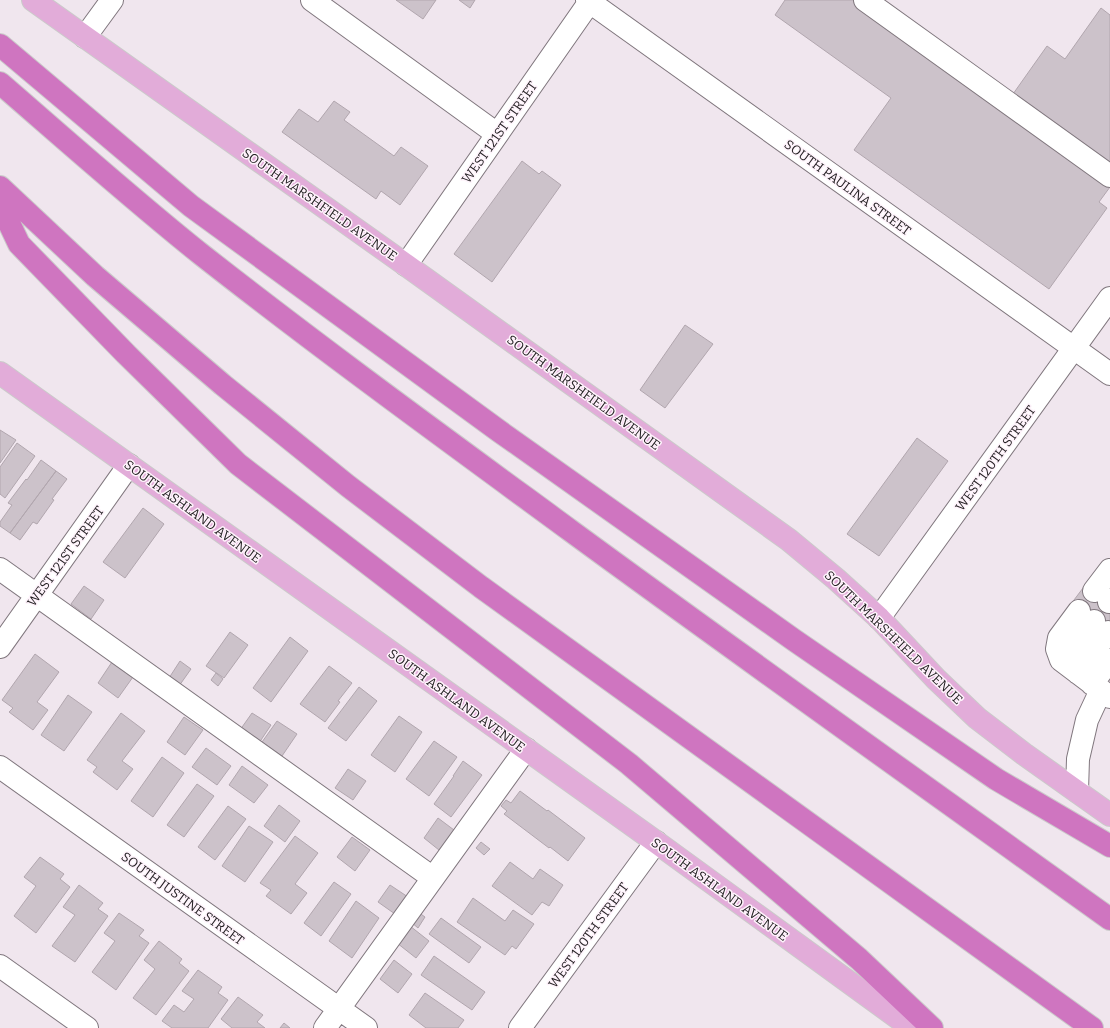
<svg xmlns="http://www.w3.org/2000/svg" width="1110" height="1028" viewBox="0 0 1110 1028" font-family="Bitter,serif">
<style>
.building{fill:#ccc2ca;stroke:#b1a6ae}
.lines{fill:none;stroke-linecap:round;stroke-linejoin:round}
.minor-casing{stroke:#80777e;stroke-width:24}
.major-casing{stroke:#cbcaca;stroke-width:24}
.highway-casing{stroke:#cbcaca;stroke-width:24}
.minor{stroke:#fff;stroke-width:22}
.major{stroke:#e2acd9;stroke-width:22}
.highway{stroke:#cf75c0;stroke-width:22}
.labels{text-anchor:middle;stroke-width:3;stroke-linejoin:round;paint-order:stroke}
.street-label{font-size:13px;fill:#252124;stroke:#fef3fb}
</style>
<rect width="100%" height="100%" fill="#f0e6ee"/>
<path class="building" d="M396,0h40l-13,19z
M459,0h16l-5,8z
M785,0h69l256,183v4l-11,15 8,6 -58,81 -195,-139 37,-52 -116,-83z
M1101,8l9,7v149l-97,-70 34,-48 18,13z
M334,101l16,11 -6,8 50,36 7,-9 27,19 -28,39 -19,-14 -5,8 -94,-67 17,-23 19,13z
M522,161l17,13 3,-3 19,14 -69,97 -38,-28z
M685,325l28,19 -48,64 -25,-18z
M0,430l16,10 -16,23z
M917,438l31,23 -69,95 -32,-22z
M17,443l18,13 -30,42 -5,-4v-27z
M41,460l15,11 -46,62 -10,-7v-4l12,-17 -4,-2 18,-24 1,1z
M56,471l11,8 -15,20 2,1 -17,24 -4,-2 -13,18 -10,-7z
M143,508l21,16 -39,54 -22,-16z
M1086,584l24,18v30l-39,-28z
M84,586l20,14 -13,19 -20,-15z
M230,632l18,13 -24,33 -18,-12z
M290,637l18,14 -37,51 -18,-14z
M35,654l24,18 -22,30 11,8 -15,20 -24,-18 4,-4 -11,-8z
M180,661l11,8 -12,17 -10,-8z
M112,662l21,15 -15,21 -20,-15z
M329,666l23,17 -14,18 2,1 -15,20 -25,-18z
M216,673l7,6 -5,7 -7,-6z
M359,687l18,14 -31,40 -18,-13z
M68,695l24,17 -28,39 -23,-16z
M121,713l24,18 -23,30 11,8 -16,21 -24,-18 4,-5 -10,-7z
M252,713l19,12 -12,18 -19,-13z
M399,716l23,16 -27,40 -24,-17z
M184,717l19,13 -18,25 -18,-13z
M277,721l20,13 -15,22 -20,-14z
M434,741l23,16 -28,39 -23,-17z
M206,748l25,18 -14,19 -25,-18z
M162,757l22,16 -31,44 -22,-16z
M463,761l19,14 -31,42 -17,-13 20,-28h-1z
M242,766l26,19 -14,18 -25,-18z
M348,769l18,12 -13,19 -18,-12z
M197,784l17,12 -30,41 -17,-12z
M520,791l27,20 1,-1 37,28 -17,23 -18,-14 -1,1 -45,-34 3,-3 -6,-5 5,-6 5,3z
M279,805l21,16 -15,21 -21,-16z
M228,806l18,13 -31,41 -17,-13z
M438,818l16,12 -15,20 -15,-12z
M249,826l24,16 -28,40 -23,-16z
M295,836l23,17 -23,31 12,9 -16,21 -25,-18 5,-6 -11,-7z
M352,837l18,13 -15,21 -18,-14z
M481,842l9,7 -6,6 -8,-7z
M40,857l24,17 -4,5 10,8 -34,46 -22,-17 22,-30 -12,-9z
M510,862l23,17 7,-10 23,16 -14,21 -7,-4 -10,13 -40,-29z
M334,882l17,12 -30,42 -17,-13z
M79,885l24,18 -5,6 10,7 -33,46 -23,-16 23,-31 -12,-8z
M390,885l18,12 -13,17 -17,-12z
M473,898l32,23 8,-11 21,14 -18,25 -4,-3 -7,9 -48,-33z
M356,901l23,17 -27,40 -23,-17z
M418,912l7,5 -7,11 -7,-6z
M119,913l25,17 -5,6 10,7 -33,47 -24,-18 23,-31 -11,-8z
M441,918l40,29 -12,16 -40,-29z
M410,926l19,15 -13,17 -19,-15z
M159,941l23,18 -3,4 10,8 -33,44 -23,-17 22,-29 -11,-9z
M434,956l51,36 -13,18 -51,-35z
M394,960l18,14 -14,19 -18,-14z
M198,970l24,17 -4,6 10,7 -20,28h-36l-10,-7 12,-16 10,7 10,-13 -12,-8z
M425,993l39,27 -6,8h-32l-17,-13z
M238,997l25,18 -6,7 8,6h-33l-11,-9z
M284,1023l6,5h-10z"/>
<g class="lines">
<g class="minor-casing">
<path id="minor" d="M312,0l185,134
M587,0l523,374
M865,0l245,176
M85,37l27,-37
M406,265l185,-265
M0,569l433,309
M1094,591l16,-21
M1109,602l1,-2
M1079,611l-20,27 -2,11 4,11 49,37
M879,618l231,-320
M0,647l129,-182
M1064,662l30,-41
M1078,673l30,-41
M1092,684l18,-24
M0,767l366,261
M1077,791l1,-32 9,-39 14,-30
M0,966l87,62
M325,1028l201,-279
M520,1028l136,-186"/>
</g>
<g class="major-casing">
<path id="major" d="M33,0l373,265 383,275 47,39 43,39 57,61 41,39 47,36 86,61
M0,373l656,469 256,186"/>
</g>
<g class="highway-casing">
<path id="highway" d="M0,45l191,161 308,225 295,209 202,139 114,67
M0,83c67,58 133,117 202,172 121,95 245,185 369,276 179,131 359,259 539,388
M0,187l95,89 128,109 125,101 133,101 611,441
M0,204l19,40 107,110 112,110 391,300 230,195 73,69"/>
</g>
<use href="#minor" class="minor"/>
<use href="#major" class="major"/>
<use href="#highway" class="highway"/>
</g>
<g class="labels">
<g class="street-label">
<text transform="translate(499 132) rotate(-55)" y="5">WEST 121ST STREET</text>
<text transform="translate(848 187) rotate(36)" y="5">SOUTH PAULINA STREET</text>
<text transform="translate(320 204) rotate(35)" y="5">SOUTH MARSHFIELD AVENUE</text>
<text transform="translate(584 392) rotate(36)" y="5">SOUTH MARSHFIELD AVENUE</text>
<text transform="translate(995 458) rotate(-54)" y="5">WEST 120TH STREET</text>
<text transform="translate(193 511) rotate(36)" y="5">SOUTH ASHLAND AVENUE</text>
<text transform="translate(65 556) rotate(-54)" y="5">WEST 121ST STREET</text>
<text transform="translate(894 637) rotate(44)" y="5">SOUTH MARSHFIELD AVENUE</text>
<text transform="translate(457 700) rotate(36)" y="5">SOUTH ASHLAND AVENUE</text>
<text transform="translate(720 889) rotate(36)" y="5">SOUTH ASHLAND AVENUE</text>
<text transform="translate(183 898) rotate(36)" y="5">SOUTH JUSTINE STREET</text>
<text transform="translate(588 935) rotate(-54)" y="5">WEST 120TH STREET</text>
</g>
</g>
</svg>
